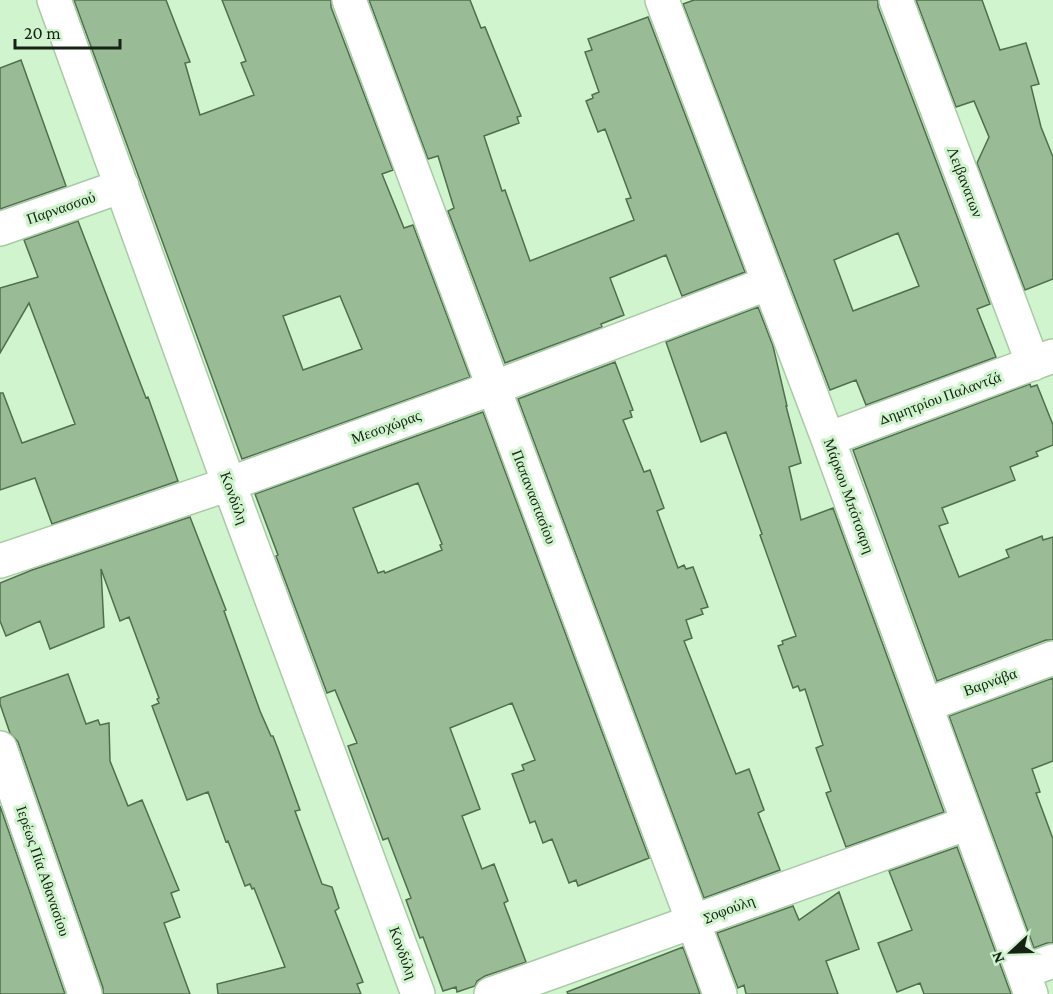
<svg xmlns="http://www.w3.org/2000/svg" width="1053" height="994" viewBox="0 0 1053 994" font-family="'Crimson Pro',serif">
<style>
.building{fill:#99bb96;stroke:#506f4e;stroke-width:1.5;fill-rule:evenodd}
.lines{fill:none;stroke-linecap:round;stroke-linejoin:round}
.minor-casing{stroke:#a8cba5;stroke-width:36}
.minor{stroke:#fff;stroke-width:33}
.labels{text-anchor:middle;stroke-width:6;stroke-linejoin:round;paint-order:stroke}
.street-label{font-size:15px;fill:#152214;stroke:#d0f4cd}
</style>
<rect width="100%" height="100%" fill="#d0f4cd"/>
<path class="building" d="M74,0h92l24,62 -5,1 15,52 54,-20 -13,-32 5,-2 -24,-61h109v7l62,163 -11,4 22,54 9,-3 57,152 -228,82zM340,296l22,53 -59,21 -20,-54z
M369,0h101l11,28 4,-1 36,89 -4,1 2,6 -35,13 18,55 3,-1 25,71 104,-41 -8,-21 5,-1 -2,-5 -24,-64 -7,3 -12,-31 7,-3 -1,-3 7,-3 -14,-40 7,-2 -4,-11 60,-22 97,255 -63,24 -16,-41 -56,23 14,37 -23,9 1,3 -97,36 -57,-152 6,-3 -16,-52 -10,3z
M694,0h184v7l112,297 -13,5 19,48 -130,48 -10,-25 -26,10 -147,-386zM898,233l21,53 -66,25 -19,-51z
M916,0h66l18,50 26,-7 13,41 -8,2 10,41 12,30v122l-28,11 -48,-127 12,-26 -15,-36 -18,6z
M21,60l45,126 -66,23v-141z
M78,221l68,177 2,-1 30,84 -126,43 -17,-46 -35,12v-97h3l19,50 53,-19 -46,-121 -29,50v-65l38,-11 -14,-37z
M758,307l15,39 14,60h-1l15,57 -12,4 12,53 32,-12 111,304 -98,35 -20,-54 5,-2 -15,-43 7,-3 -18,-56 -5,2 -2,-5 -5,2 -15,-42 5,-2 -1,-3 14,-5 -36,-101 2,-1 -36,-102 -25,10 -35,-100z
M615,362l18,48 -3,1 2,6 -9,3 21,52 6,-2 14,38 -7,3 21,57 6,-3 2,4 7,-2 15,40 -7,2 2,5 -17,6 6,18 -8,3 52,133 13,-5 15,41 -6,3 22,57 -76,28 -186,-499z
M1030,384l1,3 6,-2 16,40v20l-17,7 2,4 -28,11 5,13 -73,28 6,15 -9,3 20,51 50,-20 -3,-7 36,-14 1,4 10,-3v103h-7l-109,41 -84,-231z
M483,412l166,446 -71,28 -2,-6 -7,3 -17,-44 -9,4 -8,-22 -5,2 -18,-49 12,-4 -2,-5 13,-5 -23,-57 -62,25 30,81 -18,7 20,53 12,-5 14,37 -4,2 1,3 21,56 -41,14 -8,5 -2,5 -18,6 -1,-5 -13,4 -20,-54 -3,1 -14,-38 5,-2 -23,-60 -5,2 -35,-94 9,-3 -22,-53 -8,3 -51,-137 2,-1 -23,-61zM418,483l24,61 -2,1 2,5 -57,23 -1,-2 -6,2 -25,-65z
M190,517l36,93 -2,1 36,100 11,25h2l5,13 22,61 -5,1 27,73 10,3 7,21 -4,3 28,71 -6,2 4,10h-143l-1,-10 68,-17 -31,-79 -2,1 -2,-5 -5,2 -17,-45 -2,1 -18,-50 -21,8 -35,-94 7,-3 -2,-4 2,-1 -30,-81 -9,4 -19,-52 3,58 -54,22 -10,-28 -34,15 -6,-15v-38l32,-13z
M68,674l18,50 12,-4 2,5 9,-2 1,38 18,45 14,-6 37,90 -8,3 9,24 -16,6 26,71h-87v-6l-85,-246 -8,-9 -10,-29v-6z
M1053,678v83l-21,8 8,23 -4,1 17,46v104h-6l-13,5 -85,-232z
M0,806l65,188h-65z
M957,847l54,147h-87l-4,-11 -23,9 -19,-49 34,-13 -23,-59z
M839,892l20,57 -33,12 12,33h-92l-2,-9 -6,3 -21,-55 76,-27 6,14z
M683,947l17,47h-132l-1,-2z"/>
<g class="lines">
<g class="minor-casing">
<path id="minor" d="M54,0l175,484 189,510
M349,0l371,994
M662,0l166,439 203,555
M896,0l137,364
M0,229l122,-43
M828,439l225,-83
M0,561l229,-77 264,-96 276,-105
M926,705l127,-47
M0,748l85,246
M1023,972l30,-11
M491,994l477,-171"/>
</g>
<use href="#minor" class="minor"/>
</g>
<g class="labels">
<g class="street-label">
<text transform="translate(965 182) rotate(69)" y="5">Λειβανατων</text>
<text transform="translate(61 208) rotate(-19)" y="5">Παρνασσού</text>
<text transform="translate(940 398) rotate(-20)" y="5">Δημητρίου Παλαντζά</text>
<text transform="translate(386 427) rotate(-20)" y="5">Μεσοχώρας</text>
<text transform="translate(849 496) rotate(70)" y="5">Μάρκου Μπότσαρη</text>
<text transform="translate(534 497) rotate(69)" y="5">Παπαναστασίου</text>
<text transform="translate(234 498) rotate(70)" y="5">Κονδύλη</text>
<text transform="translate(990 682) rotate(-20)" y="5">Βαρνάβα</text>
<text transform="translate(43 871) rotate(71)" y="5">Ιερέως Πία Αθανασίου</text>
<text transform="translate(729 909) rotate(-20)" y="5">Σοφούλη</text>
<text transform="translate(403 953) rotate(70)" y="5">Κονδύλη</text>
</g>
</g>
<g transform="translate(1011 952) rotate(248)" stroke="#d0f4cd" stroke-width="4.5" paint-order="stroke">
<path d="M0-4.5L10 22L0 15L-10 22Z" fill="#152214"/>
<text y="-9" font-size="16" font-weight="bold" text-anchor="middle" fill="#152214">N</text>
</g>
<path d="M15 39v9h105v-9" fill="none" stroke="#152214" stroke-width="3"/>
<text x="24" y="39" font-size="18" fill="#152214" stroke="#d0f4cd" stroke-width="4.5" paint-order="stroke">20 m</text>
</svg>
